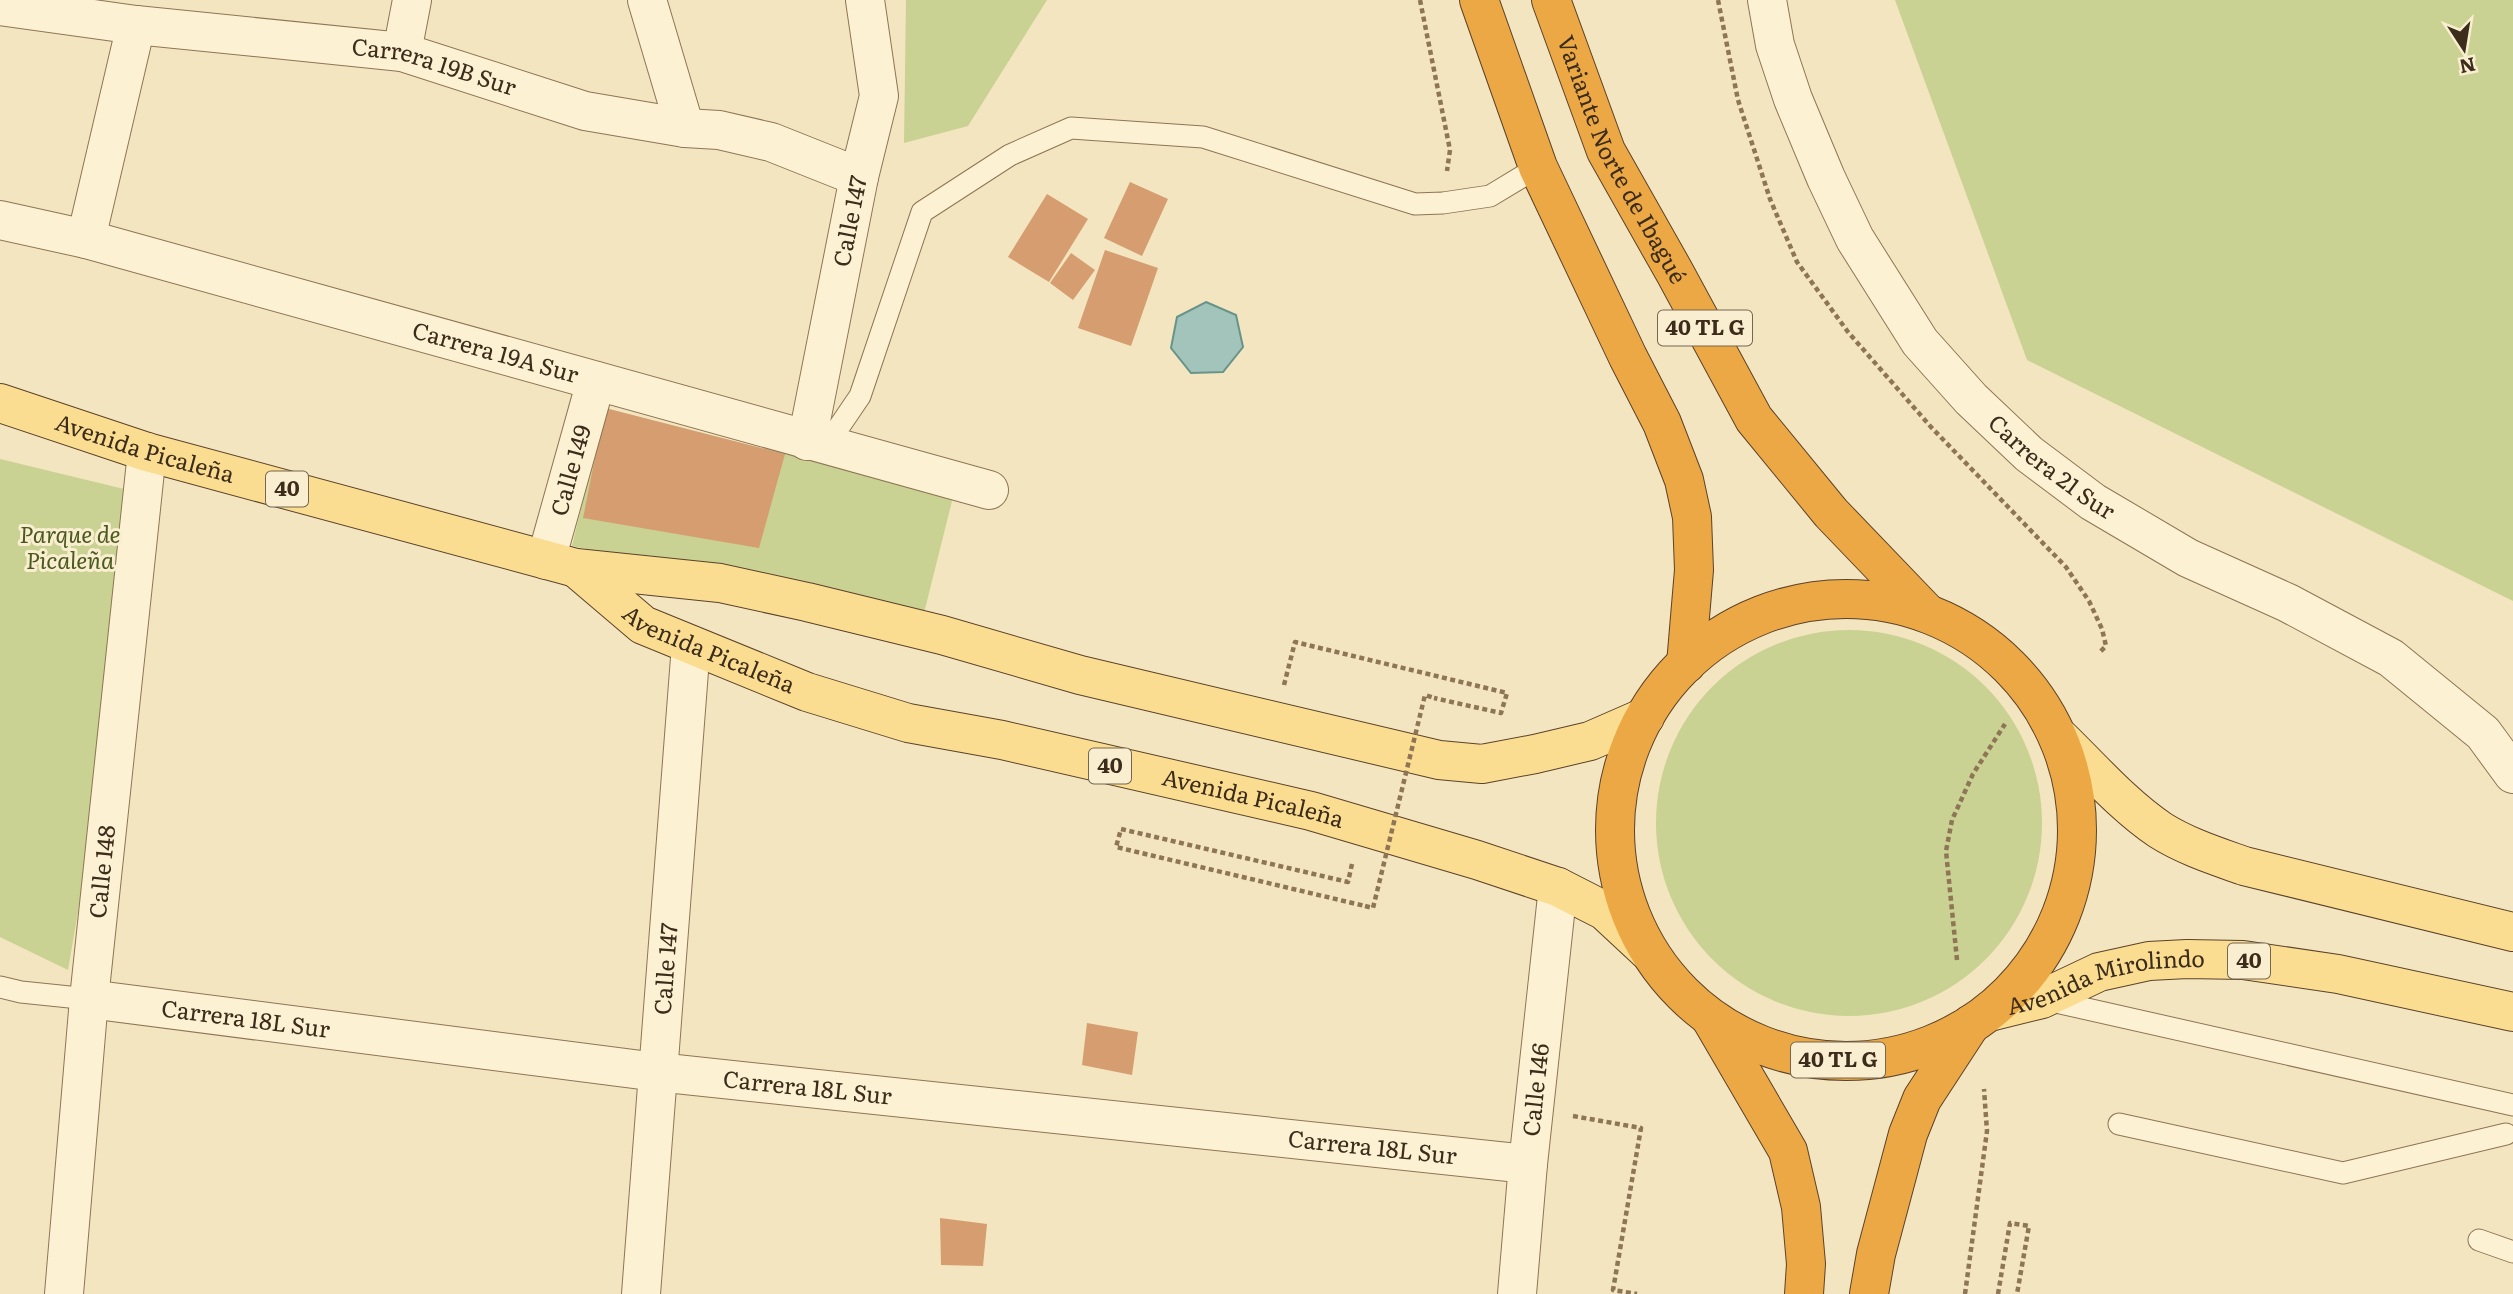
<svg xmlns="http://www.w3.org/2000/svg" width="2513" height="1294" viewBox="0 0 2513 1294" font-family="Literata,serif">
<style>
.green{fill:#c9d292}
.water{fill:#a3c4bb;stroke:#68938a;stroke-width:2}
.building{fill:#d59d70}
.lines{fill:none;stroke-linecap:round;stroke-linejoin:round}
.lane-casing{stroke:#8e7555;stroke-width:23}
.street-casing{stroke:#8e7555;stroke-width:40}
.primary-casing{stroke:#5b422a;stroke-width:40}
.highway-casing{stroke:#5b422a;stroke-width:40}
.path{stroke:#8e7555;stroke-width:4.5;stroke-dasharray:5 3.5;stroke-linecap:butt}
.lane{stroke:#fcf1d3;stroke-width:21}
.street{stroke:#fcf1d3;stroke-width:38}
.primary{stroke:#fbdd92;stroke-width:38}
.highway{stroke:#eca845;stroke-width:38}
.path-bridge{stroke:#8e7555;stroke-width:4.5;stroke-dasharray:5 3.5;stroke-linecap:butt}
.labels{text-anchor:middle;stroke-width:6;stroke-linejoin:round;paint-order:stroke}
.shield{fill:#f9eecf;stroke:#746651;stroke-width:2}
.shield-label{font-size:21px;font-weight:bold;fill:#3b2c1b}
.street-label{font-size:23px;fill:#3b2c1b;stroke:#f9eecf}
.park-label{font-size:23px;font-style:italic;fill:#4a5a1f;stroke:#f9eecf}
</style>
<rect width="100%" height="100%" fill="#f3e5bf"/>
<path class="green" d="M906,0h141l-79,126 -64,17z
M1895,0h618v601l-486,-241z
M605,408l348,89 -30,120 -351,-71z
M0,459l149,36 -81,475 -68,-33z
M1656 823a193 193 0 1 1 386 0a193 193 0 1 1-386 0Z"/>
<path class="water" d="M1206,302l30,13 7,32 -20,25 -32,1 -20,-25 6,-31z"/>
<path class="building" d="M1130,182l38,17 -26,57 -38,-18z
M1047,194l41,25 -39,63 -41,-25z
M1105,250l53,18 -27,78 -53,-18z
M1071,253l24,17 -22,30 -23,-17z
M605,408l180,46 -26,94 -176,-30z
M1087,1023l51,9 -6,43 -50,-10z
M940,1218l47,6 -4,42 -42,-1z"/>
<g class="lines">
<g class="lane-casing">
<path id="lane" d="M826,446l34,-50 62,-184 88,-57 61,-27 132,9 212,67 28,-1 47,-7 48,-29
M0,987l21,5 68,7
M2047,1000l466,105
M2119,1124l224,49 163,-39
M2479,1240l34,12"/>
</g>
<g class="street-casing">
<g id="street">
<path d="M647,0l38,128"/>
<path id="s1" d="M1767,0l8,45 18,54 33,79 29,61 65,103 51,57 58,55 64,48 95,56 100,45 103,55 92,75 30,41"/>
<path id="s2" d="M0,6l136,19 266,27 183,59 100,17 34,2 52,12 88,35"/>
<path d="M402,52l10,-52"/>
<path id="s3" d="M0,220l86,19 903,251"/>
<path d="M86,239l50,-214"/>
<path id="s4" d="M807,441l52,-264 20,-81 -14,-96"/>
<path id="s5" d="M546,560l50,-179"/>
<path id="s6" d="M89,999l568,73 871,92"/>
<path id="s7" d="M64,1294l25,-295 58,-547"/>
<path id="s8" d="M641,1294l50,-649"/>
<path id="s9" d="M1517,1294l11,-130 30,-277"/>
</g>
</g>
<g class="primary-casing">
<g id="primary">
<path id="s10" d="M0,403l147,49 429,116 144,15 87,19 135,33 138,40 359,85 43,4 53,-10 55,-13 55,-24"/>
<path id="s11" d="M576,568l67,57 164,67 101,31 94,17 309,71 166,49 81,27 47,24 43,40"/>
<path d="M2060,738c32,31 63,67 100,92 25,16 56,26 84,36l269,66"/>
<path id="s12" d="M1989,1012l53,-13 57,-27 50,-11 38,-2 56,1 95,14 175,38"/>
</g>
</g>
<g class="highway-casing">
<g id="highway">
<path d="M1479,0l59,167 90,190 34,66 22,57 8,37 2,53 -8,94"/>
<path id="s13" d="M1551,0l55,151 69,122 79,146 77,94 96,100"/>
<circle cx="1846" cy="830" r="231"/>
<path d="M1711,1019l77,132 13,56 5,57 -2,30"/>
<path d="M1869,1294l7,-40 32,-120 14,-35 49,-75"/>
</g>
</g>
<path class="path" d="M1420,0l30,150 -3,21
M1718,0l20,100 32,99 27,63 51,70 83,95 135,140 23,34 13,28 4,17 -6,6
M1284,685l11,-43 212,51 -6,20 -67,-15
M1352,864l-4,18 -227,-53 -5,18 249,59
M1957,960l-11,-109 6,-31 21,-46 32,-50
M1573,1116l68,12 -28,162 24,4
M1965,1294l22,-163 -3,-42
M1998,1294l12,-71 19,3 -12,68"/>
<use href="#lane" class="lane"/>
<use href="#street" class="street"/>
<use href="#primary" class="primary"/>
<use href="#highway" class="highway"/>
<path class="path-bridge" d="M1365,906l8,2 52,-213 9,3"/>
</g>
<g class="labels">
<g class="shield">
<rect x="1658" y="310.5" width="94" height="35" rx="5"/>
<rect x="266" y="471.5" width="42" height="35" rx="5"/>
<rect x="1089" y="748.5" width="42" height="35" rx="5"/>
<rect x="2228" y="943.5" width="42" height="35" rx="5"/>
<rect x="1791" y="1042.5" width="94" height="35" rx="5"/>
</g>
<g class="shield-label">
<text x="1705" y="335">40 TL G</text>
<text x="287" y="496">40</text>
<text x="1110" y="773">40</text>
<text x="2249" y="968">40</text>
<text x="1838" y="1067">40 TL G</text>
</g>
<g class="street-label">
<text dy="8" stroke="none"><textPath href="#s2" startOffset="439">Carrera 19B Sur</textPath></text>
<text dy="8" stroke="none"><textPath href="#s13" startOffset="175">Variante Norte de Ibagué</textPath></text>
<text dy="8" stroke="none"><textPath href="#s4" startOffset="224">Calle 147</textPath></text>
<text dy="8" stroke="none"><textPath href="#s3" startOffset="513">Carrera 19A Sur</textPath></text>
<text dy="8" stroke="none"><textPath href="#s10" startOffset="152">Avenida Picaleña</textPath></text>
<text dy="8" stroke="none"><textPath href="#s1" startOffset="560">Carrera 21 Sur</textPath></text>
<text dy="8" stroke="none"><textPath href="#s5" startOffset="93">Calle 149</textPath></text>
<text dy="8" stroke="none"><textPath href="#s11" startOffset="158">Avenida Picaleña</textPath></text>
<text dy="8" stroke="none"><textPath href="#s11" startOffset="724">Avenida Picaleña</textPath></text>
<text dy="8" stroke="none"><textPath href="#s7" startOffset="424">Calle 148</textPath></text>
<text dy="8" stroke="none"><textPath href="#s8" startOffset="326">Calle 147</textPath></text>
<text dy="8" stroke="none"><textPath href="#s12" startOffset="122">Avenida Mirolindo</textPath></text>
<text dy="8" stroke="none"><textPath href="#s6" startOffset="158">Carrera 18L Sur</textPath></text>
<text dy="8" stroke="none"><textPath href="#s6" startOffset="724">Carrera 18L Sur</textPath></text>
<text dy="8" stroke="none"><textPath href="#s9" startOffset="205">Calle 146</textPath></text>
<text dy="8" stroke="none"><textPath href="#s6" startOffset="1292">Carrera 18L Sur</textPath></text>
</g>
<g class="park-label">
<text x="70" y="543">Parque de<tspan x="70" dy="26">Picaleña</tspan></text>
</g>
</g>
<g transform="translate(2464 49) rotate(168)" stroke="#f9eecf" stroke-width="5" paint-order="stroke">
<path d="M0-5L12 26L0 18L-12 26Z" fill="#3b2c1b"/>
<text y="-10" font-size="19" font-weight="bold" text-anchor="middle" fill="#3b2c1b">N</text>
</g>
</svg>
